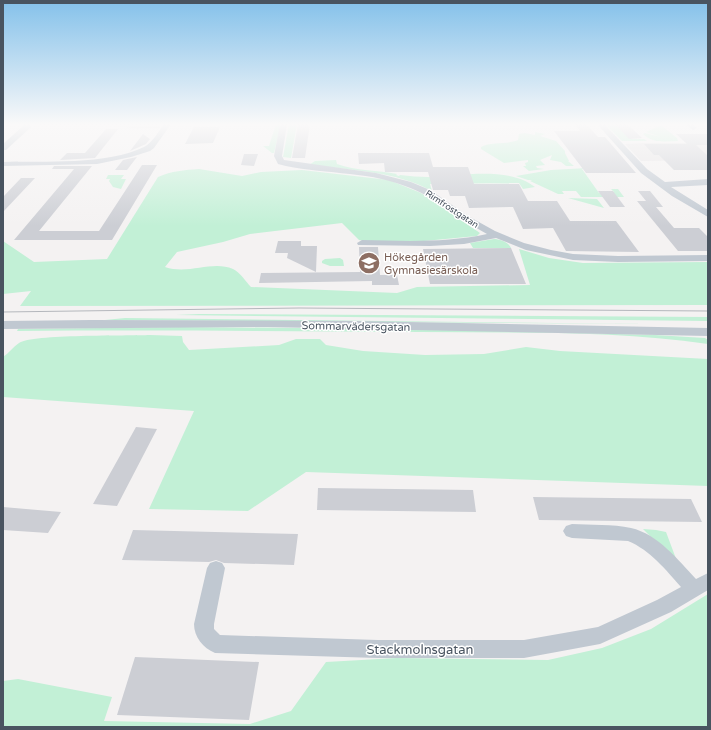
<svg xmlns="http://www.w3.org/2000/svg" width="711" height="730" viewBox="0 0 711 730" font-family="'Varela Round',sans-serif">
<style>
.education{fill:#e5e3e4}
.green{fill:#c2f0d6}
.building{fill:#ccced4}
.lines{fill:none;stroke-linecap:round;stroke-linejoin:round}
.minor{fill:#c0c8d1;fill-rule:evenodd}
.tram{stroke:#b4b7bc;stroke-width:1}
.labels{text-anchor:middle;stroke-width:3;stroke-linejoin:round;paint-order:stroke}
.far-street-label{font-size:9px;fill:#495460;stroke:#fff}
.education-label{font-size:11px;fill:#785e54;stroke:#fff;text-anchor:start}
.street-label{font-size:11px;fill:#495460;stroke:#fff}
.near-street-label{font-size:13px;fill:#495460;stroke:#fff}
</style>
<rect width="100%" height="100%" fill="#f4f2f2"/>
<path class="education" d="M37,124h123v4l-23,1 -17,-3h-84z
M646,143h62v17l-67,1 -16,-17z"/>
<path class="green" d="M276,124h5l-7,29h-2l-9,-7h6z
M289,124h8l-6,34 -8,-1z
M605,124h10l16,15h13l3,2h-25z
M661,125l16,13 1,3c-13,0 -25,3 -35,-7l2,-1 16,4 -15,-5z
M535,132l10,2 -5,2 16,5 9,10v2l4,8h-1l6,5h-8l-5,-4 -11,-2 2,-5 -12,5 5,5 -9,1 1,2 7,1 -15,2 -6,-5h3l-1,-3 3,-1v-2l-24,3 -23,-14v-2c11,-6 25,-2 37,-7l1,-6 6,-1 10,2z
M336,160l1,4c19,7 41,6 60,10l-1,1 3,1 1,-1c10,1 19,2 28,2 33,-1 80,-11 107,10l-12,2 -4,-6 -89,1 2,7c-37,-20 -82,-21 -123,-26l6,-4z
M587,168l1,1h-6l17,24 15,-1 -3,-3h7l6,8h-43l-5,-6h-14l2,3h-6l-28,-13 2,-1h-4l-12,-4 35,-6z
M199,169l43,7 19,-4 41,-2 87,10 32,13 59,40 -3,3 -53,5h-59l-6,-1 -17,-17 -92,11 -27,8 -46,10 -12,15c24,8 47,-7 68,2 7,3 13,13 18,18l146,6 20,-6 113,-2 -11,-36 30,9 34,5 125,-1v43l-688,1 11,-15 -28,3v-53l31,21 73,-3 51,-82c14,-6 26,-7 41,-8z
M108,175h16l-3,4h5l-5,10 -8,-2 -4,-6 1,-2h-4z
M568,198l29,1 7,9z
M494,239c5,0 15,3 17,9h-38l-3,-5z
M340,258l3,2 1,6h-14l-8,-3v-2l3,-2z
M199,314l509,3v4l-532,-6z
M125,318l525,6 -545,-4z
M181,327l236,2 238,6 50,3 3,2v4c-95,-14 -192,-11 -288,-12 -134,-1 -268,-2 -403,-1l1,-2z
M150,335l32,1 1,6 6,8 90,-5 17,-6h24l6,6 37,6 62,4 59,-1 42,-7 34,4 148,8v127l-402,-14 -58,39 -99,-2 45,-98 -191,-14v-40c6,-4 10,-10 16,-14 13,-9 109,-7 131,-8z
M643,529l13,1 10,2 12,32z
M708,594v133h-705v-46l15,-2 94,18 -8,24 146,3 41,-13 35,-49 71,-4 151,2 54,-12 49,-19z"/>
<path class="building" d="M298,124h12l-5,34h-13z
M575,124h11l12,13h7l31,36h-50l-32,-42h26z
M615,124h12l15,14 -13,1z
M194,127h26l-7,16 -28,1z
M106,129h12l-23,29 -35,2 7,-7h18z
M143,134l7,5 -4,5 -16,7z
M676,134h32v11h-12l12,11v14h-34l-15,-15h-5l-10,-11h43z
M358,153h71l4,14h35l6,17h45l9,17h29l13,20h46l23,31 -73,-1 -13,-23 -30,1 -10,-22 -44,1 -4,-12h-15l-2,-6h-15l-5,-18h-43l-1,-9 -25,1z
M244,154h14l-4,12 -13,-1z
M137,157l-10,13h-12l8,-10z
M142,165h15l-45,75h-98l60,-71h-22l2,-3h38l-53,65h60z
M21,178h14l-32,34v-15z
M598,191h15l12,16h-15z
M638,191h12l13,16h-7l18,21h25l9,9v14h-30l-41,-50h9z
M278,241h23v5h16l-1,26 -29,-14 1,-5h-13z
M359,247h19l2,28h17l2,10h-27v-4l-113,2 2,-10 99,-1z
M511,248l15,36h-96l-7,-35z
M136,427l21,2 -40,77 -24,-2z
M318,488l155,2 3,22 -159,-2z
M533,497l158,2 11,23 -163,-2z
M3,507l23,2 35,3 -13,21 -45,-3z
M133,530l165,4 -4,31 -70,-2 -8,-3 -7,2 -87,-2z
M135,657l124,5 -10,58 -132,-5z"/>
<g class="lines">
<path class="minor" d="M24,124h6l1,3 -25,23h-3v-6l20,-18z
M164,124h7l-17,24 -4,3 -19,6 -34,7 -94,2v-4c40,-1 105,3 141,-15 8,-4 15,-16 20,-23z
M280,124h7l-5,32 2,4 92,13 35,9 19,8 38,26 27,15 29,12 27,7 22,4 45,2 90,-1v6l-90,1 -45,-2 -47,-10 -30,-12 -32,6 -34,2 -72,-1 -1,-2 5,-3c42,1 84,3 125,-6 -28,-15 -53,-38 -82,-48 -41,-16 -85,-11 -127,-22l-4,-8z
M597,124h7l43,45 18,13 43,-3v6l-37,2 37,23v7l-36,-21 -31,-23z
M685,124h7l5,4 -4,2z
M91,320l265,1 352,7v8l-441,-9 -264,2v-8z
M572,524c18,1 41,0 59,4 27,6 47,32 65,51l12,-6v17l-37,22 -71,32 -76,14h-146l-163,-5c-12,-5 -21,-16 -21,-29l13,-56 3,-5 6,-2 6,2 3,5 -11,56v5l6,6 158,5h146l74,-13 59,-27 24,-13c-15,-17 -31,-37 -53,-46l-56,-3 -6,-2 -3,-5 3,-5z"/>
<path class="tram" d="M3,312l296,-4 409,3"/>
</g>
<linearGradient id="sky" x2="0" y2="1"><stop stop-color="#84c1ea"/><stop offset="0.55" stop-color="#faf9f9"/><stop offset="1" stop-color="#faf9f9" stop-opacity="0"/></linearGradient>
<rect width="711" height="226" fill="url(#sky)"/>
<defs>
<g id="school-disc" transform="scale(1.15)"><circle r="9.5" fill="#8d6e63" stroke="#fff"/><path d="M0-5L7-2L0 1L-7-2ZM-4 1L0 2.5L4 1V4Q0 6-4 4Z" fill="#fff"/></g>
</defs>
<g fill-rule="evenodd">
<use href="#school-disc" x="369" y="263"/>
</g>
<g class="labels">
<g class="far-street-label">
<text transform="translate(452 209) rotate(33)" y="3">Rimfrostgatan</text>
</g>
<g class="education-label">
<text x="384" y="261">Hökegården<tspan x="384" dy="13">Gymnasiesärskola</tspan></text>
</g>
<g class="street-label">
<text transform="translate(356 326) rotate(1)" y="4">Sommarvädersgatan</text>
</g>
<g class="near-street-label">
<text x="420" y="654">Stackmolnsgatan</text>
</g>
</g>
<rect width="711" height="730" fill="none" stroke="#495460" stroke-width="8"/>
</svg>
